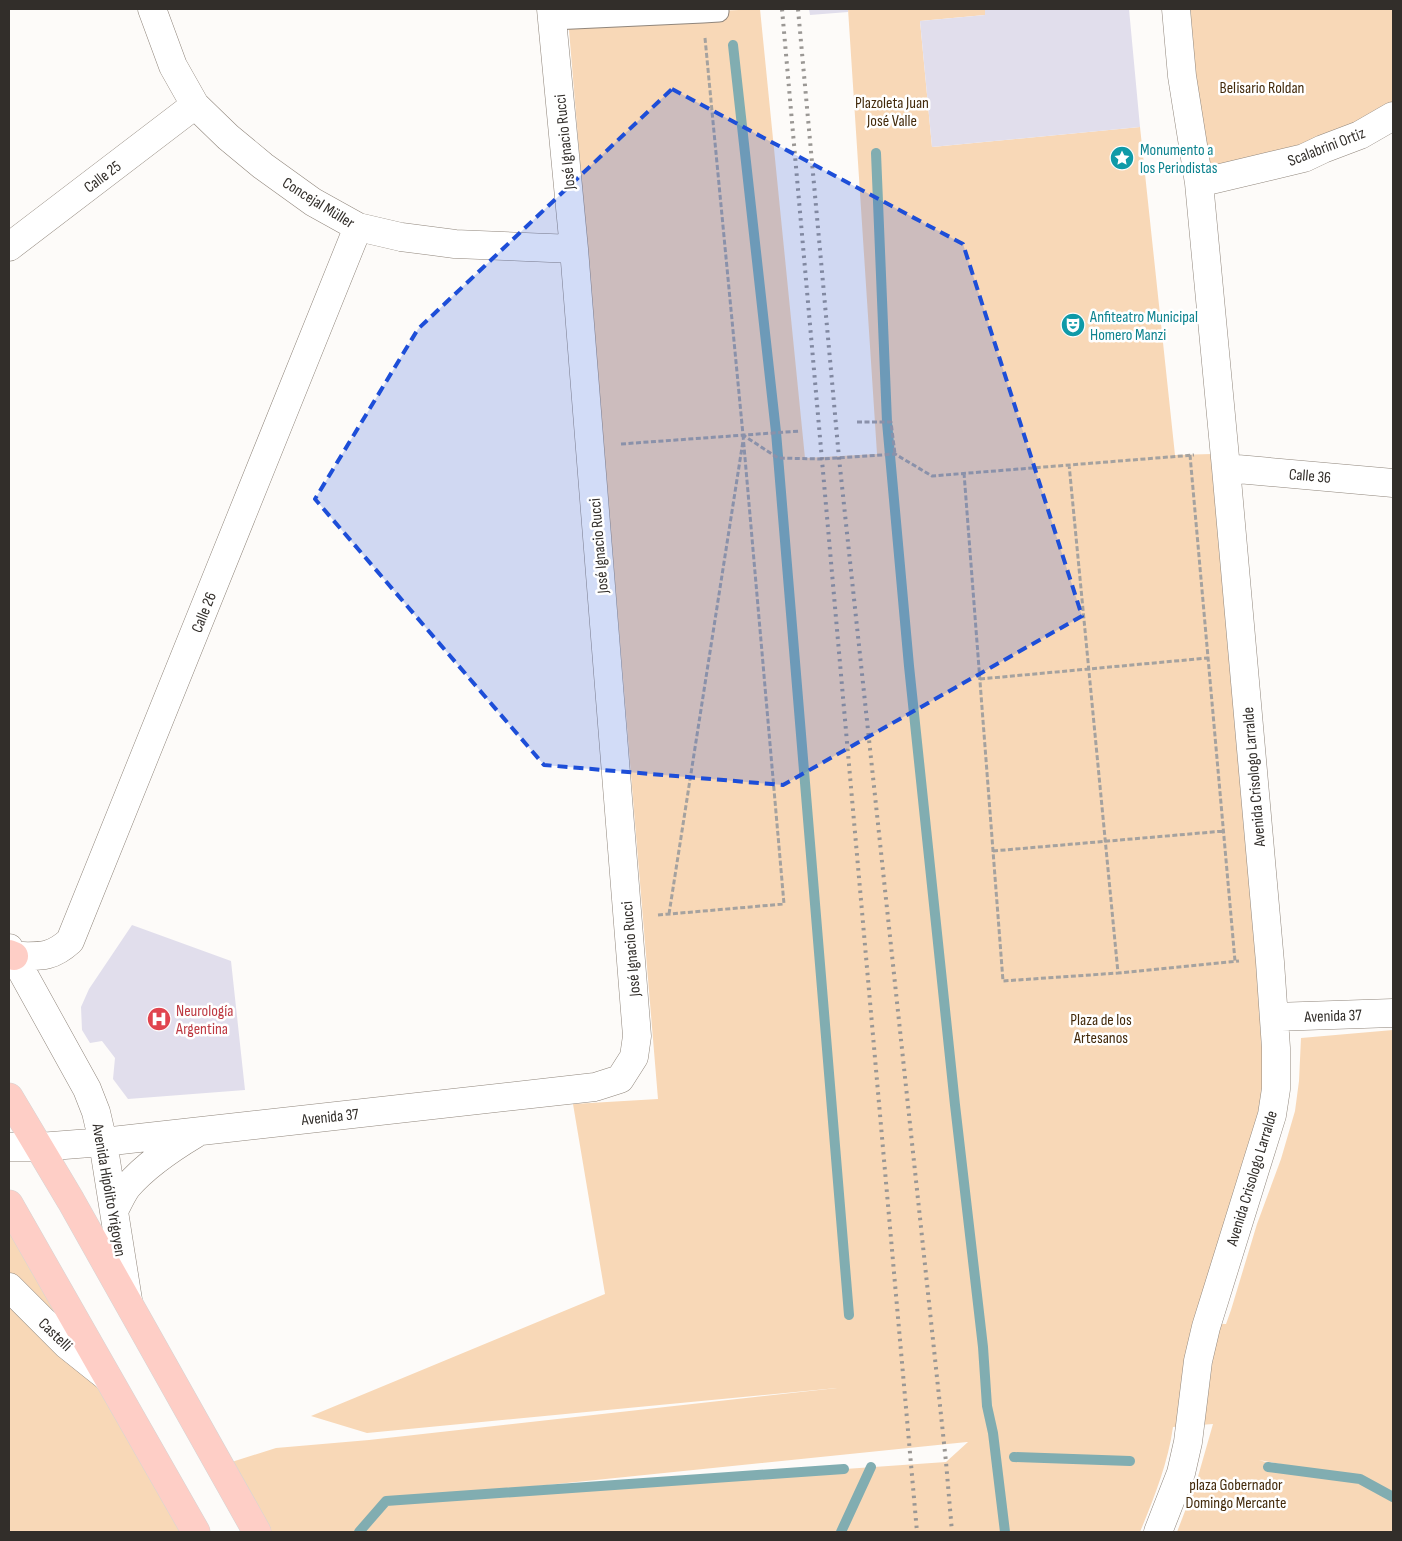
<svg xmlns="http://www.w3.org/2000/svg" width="1402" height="1541" viewBox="0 0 1402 1541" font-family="'Sofia Sans Condensed',sans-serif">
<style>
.green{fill:#f8d8b7;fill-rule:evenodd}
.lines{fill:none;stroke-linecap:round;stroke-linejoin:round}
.stream{stroke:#81adb1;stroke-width:10}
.building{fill:#e1deec}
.lane-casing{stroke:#90867c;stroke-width:21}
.street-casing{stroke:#90867c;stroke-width:29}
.primary-casing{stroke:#d6d5d4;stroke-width:29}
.path{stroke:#a5a29f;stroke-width:3;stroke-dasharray:5 2.5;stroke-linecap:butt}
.lane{stroke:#fff;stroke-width:19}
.street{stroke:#fff;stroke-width:28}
.primary{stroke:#fecec6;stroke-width:28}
.rail{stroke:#9a9794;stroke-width:4;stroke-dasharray:2.5 5;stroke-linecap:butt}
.marked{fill:#1d4ed8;fill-opacity:0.2;stroke:#1d4ed8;stroke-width:4;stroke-dasharray:10 6;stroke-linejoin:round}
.labels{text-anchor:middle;stroke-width:5;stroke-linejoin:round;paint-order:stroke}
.park-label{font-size:16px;fill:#432a0b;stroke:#fff}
.street-label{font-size:16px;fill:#322e2a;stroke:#fff}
.culture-label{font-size:16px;fill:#0d838f;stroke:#fff;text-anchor:start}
.health-label{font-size:16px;fill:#be3a42;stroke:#fff;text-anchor:start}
</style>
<rect width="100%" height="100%" fill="#fdfbf9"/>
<path class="green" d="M760,9l45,449 72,-4 -29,-445h137v6l-65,6 12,126 208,-20 35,328 37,-1 58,636 -74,233 30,1 5,-14 26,-86 24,-65 14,-48 4,-30 2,-43 92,-8v502h-216l20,-52 16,-56 -40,3c-5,36 -19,71 -33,105h-883l-38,-66 57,-18 93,-8 468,-52 -470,45 -56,-17 294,-122 -32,-190 85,-5 -90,-1081zM968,1442l-22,20 -536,37 557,-57zM1259,1460l90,17 -55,-6z
M1176,9h217v107l-194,67z
M9,1203l189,329h-189z"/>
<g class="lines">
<path class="stream" d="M733,45l43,387 73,883
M876,153l11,269 22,244 46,439 28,242 4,59 6,27 12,99
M1014,1457l116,4
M1268,1467l92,12 33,18
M359,1532l27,-31 458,-32
M841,1532l30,-65"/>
</g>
<path class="building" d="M809,9h39v3l-38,3z
M985,9h144l11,118 -208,20 -12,-126 65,-6z
M132,925l99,36 14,129 -117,9 -15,-20 2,-21 -13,-17 -12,2 -8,-13 -1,-23 8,-18z"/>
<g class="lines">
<g class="lane-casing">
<path id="lane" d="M552,20l151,-7 16,-1v-3"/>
</g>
<g class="street-casing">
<path id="street" d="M152,9l21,57 22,39 33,32 35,29 50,36 45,25 43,10 54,7 119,5
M1199,183l105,-25 19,-9 37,-14 33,-19
M9,247l186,-142
M1226,468l167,15
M9,948l78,141 9,23 7,30 25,158
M14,956c25,0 36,3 56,-15l288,-714
M1274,1017l119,-4
M9,1147h30l64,-5 492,-55 25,-8 14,-22 3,-21 -63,-787 -23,-240
M114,1211c4,-8 8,-17 13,-24 19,-22 43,-38 68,-53
M9,1287l58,58 40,32
M1158,1532l23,-59 7,-31 10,-81 8,-34 66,-212 4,-26v-41l-6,-86 -44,-494 -27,-285 -17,-107 -6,-67"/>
</g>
<g class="primary-casing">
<path id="primary" d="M9,954l5,2
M9,1097l62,104 186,331
M9,1204l187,328"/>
</g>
<path class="path" d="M705,38l38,397 35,23 44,1 73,-5 37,22 262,-21
M857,422h34l4,32
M621,444l179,-13
M1190,455l45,506
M1069,464l49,509 121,-12
M964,473l39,508 115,-8
M980,679l228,-21
M993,851l231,-20
M669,914l74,-473
M658,915l126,-11 -41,-469"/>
<use href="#lane" class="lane"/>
<use href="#street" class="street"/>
<use href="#primary" class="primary"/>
<path class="rail" d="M782,9l135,1523
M798,9l41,449 107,1004 6,70"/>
</g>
<path class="marked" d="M672,89l291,155 119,372 -299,169 -239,-20 -229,-266 103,-170z"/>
<defs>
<g id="sight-disc" transform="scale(1.25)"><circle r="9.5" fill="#0f9aa8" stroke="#fff"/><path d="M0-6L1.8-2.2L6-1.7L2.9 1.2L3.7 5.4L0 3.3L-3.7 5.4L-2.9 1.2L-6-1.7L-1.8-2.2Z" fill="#fff"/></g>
<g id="theatre-disc" transform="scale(1.25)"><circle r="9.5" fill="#0f9aa8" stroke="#fff"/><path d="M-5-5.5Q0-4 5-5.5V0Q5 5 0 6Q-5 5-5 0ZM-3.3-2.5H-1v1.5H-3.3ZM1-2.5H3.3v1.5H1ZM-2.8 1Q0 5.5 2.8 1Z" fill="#fff"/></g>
<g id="hospital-disc" transform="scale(1.25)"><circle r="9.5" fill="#e0444e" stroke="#fff"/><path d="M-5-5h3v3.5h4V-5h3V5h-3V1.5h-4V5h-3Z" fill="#fff"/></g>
</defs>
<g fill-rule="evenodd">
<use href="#sight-disc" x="1122" y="158"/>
<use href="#theatre-disc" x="1073" y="325"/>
<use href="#hospital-disc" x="159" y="1019"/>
</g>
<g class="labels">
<g class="park-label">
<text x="1262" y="93">Belisario Roldan</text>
<text x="892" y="108">Plazoleta Juan<tspan x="892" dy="18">José Valle</tspan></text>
<text x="1101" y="1025">Plaza de los<tspan x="1101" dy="18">Artesanos</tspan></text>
<text x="1236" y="1490">plaza Gobernador<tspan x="1236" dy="18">Domingo Mercante</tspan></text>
</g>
<g class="street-label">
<text transform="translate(564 142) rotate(-96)" y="6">José Ignacio Rucci</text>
<text transform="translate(1326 146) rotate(-21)" y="6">Scalabrini Ortiz</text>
<text transform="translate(102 176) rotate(-37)" y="6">Calle 25</text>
<text transform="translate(319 202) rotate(32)" y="6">Concejal Müller</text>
<text transform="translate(1310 475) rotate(5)" y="6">Calle 36</text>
<text transform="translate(598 546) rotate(-95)" y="6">José Ignacio Rucci</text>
<text transform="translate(203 612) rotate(-68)" y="6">Calle 26</text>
<text transform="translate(1253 777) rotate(-95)" y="6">Avenida Crisologo Larralde</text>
<text transform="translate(630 949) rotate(-95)" y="6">José Ignacio Rucci</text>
<text transform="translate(1333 1015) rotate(-2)" y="6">Avenida 37</text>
<text transform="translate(330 1116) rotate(-6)" y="6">Avenida 37</text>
<text transform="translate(1251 1178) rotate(-73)" y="6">Avenida Crisologo Larralde</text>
<text transform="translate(110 1190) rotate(80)" y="6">Avenida Hipólito Yrigoyen</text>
<text transform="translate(56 1334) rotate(44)" y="6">Castelli</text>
</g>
<g class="culture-label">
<text x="1140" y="155">Monumento a<tspan x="1140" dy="18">los Periodistas</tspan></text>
<text x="1090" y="322">Anfiteatro Municipal<tspan x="1090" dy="18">Homero Manzi</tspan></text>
</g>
<g class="health-label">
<text x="176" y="1016">Neurología<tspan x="176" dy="18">Argentina</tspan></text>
</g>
</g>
<rect width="1402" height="1541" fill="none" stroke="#322e2a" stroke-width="20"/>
</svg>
